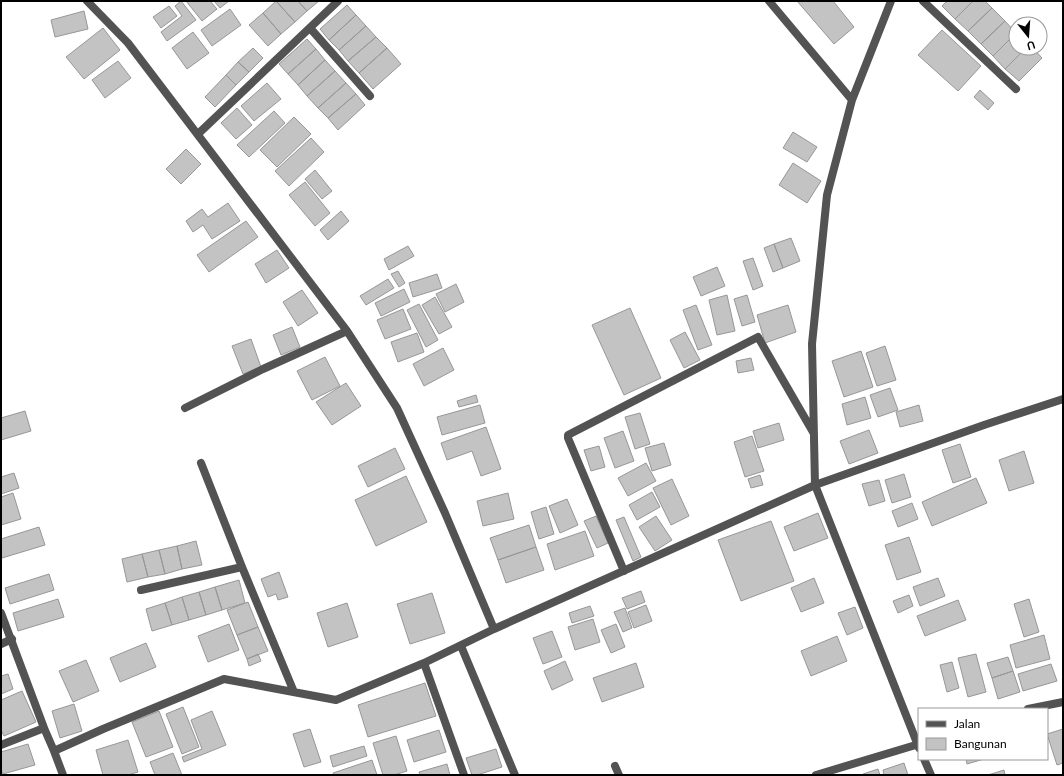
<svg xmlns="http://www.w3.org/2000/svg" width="1064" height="776" viewBox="0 0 1064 776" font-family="Lato,sans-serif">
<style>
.building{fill:#c3c3c3;stroke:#979797}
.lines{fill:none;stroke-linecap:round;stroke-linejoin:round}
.service{stroke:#535353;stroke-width:8}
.minor{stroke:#535353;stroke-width:8}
</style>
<rect width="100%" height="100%" fill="#fff"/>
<path class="building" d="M181,1l15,19 -29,21 -6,-9 21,-16 -7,-10z
M186,1h24l7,8 -15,12z
M214,1h15l-9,7z
M276,1l19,21 -14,12 -18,-21z
M276,1h22l9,10 -12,11z
M298,1h21l-12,10z
M797,1h36l21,26 -20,17z
M947,1h26l-18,18 -13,-13z
M973,1h12l7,7 -24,23 -13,-12z
M347,5l9,10 -27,25 -9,-11z
M169,6l8,10 -16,12 -8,-11z
M992,8l13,13 -24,23 -13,-13z
M230,9l11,16 -29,21 -11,-16z
M84,11l4,18 -33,8 -4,-17z
M263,13l18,21 -13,12 -19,-21z
M356,15l10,11 -27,24 -10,-10z
M1005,21l11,12 -23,23 -12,-12z
M366,26l10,11 -28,24 -9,-11z
M103,28l17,22 -36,29 -18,-22z
M942,30l39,36 -23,25 -40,-36z
M193,32l16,21 -22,16 -15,-21z
M1016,33v15h10l-21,21 -12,-13z
M376,37l11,11 -28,25 -11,-12z
M307,39l9,10 -28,25 -9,-10z
M253,48l10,10 -14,14 -11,-10z
M387,48l14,16 -28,25 -14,-16z
M1026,48h7l9,10 -23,23 -14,-12z
M316,49l9,11 -27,25 -10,-11z
M325,60l10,11 -28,25 -9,-11z
M118,61l13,17 -26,20 -13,-18z
M238,62l11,10 -13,13 -10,-10z
M335,71l11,12 -28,25 -11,-12z
M226,75l10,10 -21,22 -10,-10z
M267,83l14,16 -27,22 -13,-15z
M346,83l10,11 -28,24 -10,-10z
M980,90l14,13 -6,7 -14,-13z
M356,94l9,11 -27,25 -10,-12z
M237,108l15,17 -16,14 -15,-16z
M274,111l11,12 -36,34 -12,-12z
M294,117l17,17 -34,33 -17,-17z
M793,132l24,15 -10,15 -24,-14z
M311,138l13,14 -35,34 -14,-15z
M186,149l15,15 -20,20 -15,-15z
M793,163l28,18 -14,22 -28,-18z
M315,170l17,21 -10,8 -17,-20z
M305,182l25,31 -15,13 -26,-31z
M228,203l12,18 -28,18 -9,-14 -10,7 -7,-11 16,-12 6,8z
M341,211l8,10 -21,19 -8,-10z
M246,221l12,16 -49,35 -12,-17z
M791,238l9,23 -17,7 -9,-24z
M774,244l9,24 -10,4 -9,-24z
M408,246l6,10 -25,14 -5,-11z
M277,250l12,18 -23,15 -11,-19z
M753,258l10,28 -10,4 -10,-29z
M717,267l8,19 -24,10 -8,-19z
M398,271l7,12 -6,4 -8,-13z
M437,274l5,14 -29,9 -4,-14z
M388,279l6,9 -28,17 -6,-9z
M456,284l8,18 -19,10 -9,-18z
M404,289l6,13 -29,14 -6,-13z
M302,290l16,23 -20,13 -15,-24z
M727,295l8,36 -18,4 -8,-35z
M747,295l8,27 -13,4 -8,-27z
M435,297l17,30 -13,7 -17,-29z
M419,304l19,36 -12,7 -19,-37z
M696,305l16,40 -14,5 -15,-40z
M788,305l8,27 -31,11 -8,-28z
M630,308l31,70 -37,17 -32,-70z
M403,309l8,20 -26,10 -8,-19z
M292,327l8,20 -19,8 -8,-20z
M685,332l15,28 -16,8 -14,-28z
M417,333l7,19 -26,10 -7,-20z
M251,339l10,28 -18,7 -11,-28z
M885,346l11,34 -19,6 -11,-33z
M443,348l11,22 -30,16 -11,-22z
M861,351l12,36 -29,10 -12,-36z
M325,357l15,29 -28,14 -15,-29z
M751,358l3,12 -16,3 -2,-12z
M346,383l15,23 -29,19 -16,-23z
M890,388l8,22 -20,7 -8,-22z
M476,395l2,7 -19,5 -2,-6z
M865,397l6,21 -24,7 -5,-21z
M480,405l5,18 -43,12 -5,-18z
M919,405l4,16 -23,6 -4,-15z
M25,411l6,20 -30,9v-22z
M640,413l10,31 -15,5 -10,-32z
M779,423l5,17 -26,8 -5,-17z
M486,427l15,42 -20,7 -9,-25 -25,9 -6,-17z
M869,430l9,23 -29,11 -9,-23z
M623,431l11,30 -19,7 -11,-30z
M752,436l12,35 -19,6 -11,-35z
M664,443l7,22 -19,6 -7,-23z
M960,444l11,33 -18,6 -11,-33z
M599,446l6,21 -14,4 -7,-21z
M395,448l10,21 -37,18 -10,-21z
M1024,451l10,32 -25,8 -10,-31z
M646,463l10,18 -28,15 -10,-18z
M14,473l5,15 -18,6v-17z
M904,474l7,23 -19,6 -7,-23z
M760,475l3,10 -12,3 -3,-9z
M406,476l21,46 -51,24 -21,-46z
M976,478l11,25 -55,23 -10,-24z
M672,479l17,37 -18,9 -18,-37z
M879,480l6,21 -16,5 -7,-22z
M652,492l8,15 -23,13 -8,-15z
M13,493l8,26 -20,6v-28z
M508,493l6,26 -31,7 -6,-25z
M567,499l11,26 -18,8 -11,-27z
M912,503l6,16 -20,8 -6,-16z
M546,507l8,27 -15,5 -8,-27z
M818,513l10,25 -34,13 -10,-24z
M596,516l12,27 -11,5 -13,-27z
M656,516l16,24 -17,11 -16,-24z
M624,517l17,40 -8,4 -17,-41z
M771,521l23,60 -53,20 -23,-61z
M529,525l7,22 -38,13 -8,-22z
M39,527l6,18 -43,13 -1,-5v-14z
M585,531l9,25 -39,14 -8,-26z
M909,537l12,35 -24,8 -12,-35z
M196,541l6,24 -20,4 -5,-23z
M177,546l5,23 -17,5 -6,-24z
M536,547l8,23 -38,13 -8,-23z
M159,550l6,24 -17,3 -6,-23z
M142,554l6,23 -21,5 -5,-23z
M279,572l9,25 -10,3 -2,-6 -8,3 -7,-18z
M49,574l5,16 -44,14 -5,-16z
M814,578l10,25 -23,9 -10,-24z
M938,578l7,18 -25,10 -7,-19z
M239,580l6,23 -23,7 -7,-23z
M215,587l7,23 -16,5 -7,-23z
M641,591l4,11 -18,7 -5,-11z
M199,592l7,23 -17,5 -7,-23z
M432,593l13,40 -35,11 -13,-40z
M909,595l4,11 -15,7 -5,-12z
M182,597l7,23 -17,5 -7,-22z
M58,599l6,18 -46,14 -5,-18z
M1029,599l10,33 -15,5 -10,-33z
M958,600l8,20 -41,16 -8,-20z
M248,602l10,25 -21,8 -10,-25z
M165,603l7,22 -20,6 -6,-22z
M347,603l11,34 -30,10 -11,-34z
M646,605l6,16 -18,7 -6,-16z
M590,606l4,10 -22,7 -3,-10z
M855,607l8,21 -16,7 -9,-22z
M625,608l7,20 -9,4 -9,-20z
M593,619l7,23 -25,8 -7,-23z
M229,624l10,26 -31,12 -10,-26z
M616,624l9,23 -14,6 -10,-23z
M258,627l10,24 -21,8 -10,-24z
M552,631l10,26 -19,7 -10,-26z
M1044,635l6,24 -34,9 -6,-23z
M837,636l10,25 -36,15 -10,-25z
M146,643l10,24 -36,15 -10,-24z
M258,654l3,7 -12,5 -2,-7z
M976,654l10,38 -18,5 -10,-39z
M1008,657l5,14 -21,7 -5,-15z
M86,660l13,31 -26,11 -14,-31z
M565,661l8,19 -21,10 -8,-19z
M952,662l7,26 -12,4 -7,-27z
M636,663l8,24 -42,15 -9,-24z
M1051,664l6,17 -34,10 -5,-17z
M1013,671l7,21 -22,7 -6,-21z
M8,674l5,15 -12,5v-18z
M425,683l11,33 -68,21 -10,-32z
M22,691l14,31 -32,14 -3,-6v-30z
M74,704l8,27 -22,7 -8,-27z
M183,707l16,40 -17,7 -16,-40z
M159,711l14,36 -27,10 -14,-35z
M212,711l14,34 -42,17 -2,-5 20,-8 -11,-29z
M310,729l11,33 -17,5 -11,-33z
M1063,729v34l-6,2 -10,-31z
M439,730l7,22 -32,10 -7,-22z
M396,736l11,35 -13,4h-11l-10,-32z
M128,740l10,32 -10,3h-25l-7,-25z
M28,744l7,21 -32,9 -2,-5v-17z
M364,746l3,10 -34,11 -3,-11z
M496,749l6,18 -25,8h-5l-6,-17z
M173,753l9,22h-27l-5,-13z
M966,759h18l-17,5z
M372,760l5,15h-43l-1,-2z
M904,763l4,12h-24l-1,-5z
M447,764l3,11h-30l-1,-3z
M878,769l2,6h-16l-1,-1z
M1004,770l1,5h-17z"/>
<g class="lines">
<path class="service" d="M1,644l11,-5"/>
<path class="minor" d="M87,1l41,42 219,288 50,77 48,105 49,116
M769,1l83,99
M891,1l-39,99 -25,95 -15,149 3,141 104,263
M923,1l93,88
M310,28l60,68
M198,134l140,-133
M185,408l78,-39 84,-38
M201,463l41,104 52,125
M624,571l-56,-133v-3l190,-98 55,95
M141,590l101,-23
M1,613l43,115
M461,646l54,129
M424,663l40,112
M1028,709l35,-7
M1,745l43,-17 10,23
M924,759l7,16
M615,766l4,9
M63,775l-9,-24 49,-22 121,-50 112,21 88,-37 70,-34 321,-144 169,-60 79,-26
M816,775l103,-31"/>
</g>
<rect width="1064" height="776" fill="none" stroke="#000000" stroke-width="4"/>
<rect x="918" y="708" width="130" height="52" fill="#ffffff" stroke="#999999"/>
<rect x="926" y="721" width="20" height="6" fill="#535353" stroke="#999999"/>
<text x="954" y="728" font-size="12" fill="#000000">Jalan</text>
<rect x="926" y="738" width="20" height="12" fill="#c3c3c3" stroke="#999999"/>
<text x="954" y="748" font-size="12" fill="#000000">Bangunan</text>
<g transform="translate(1028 36) rotate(163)"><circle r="19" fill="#ffffff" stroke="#999999"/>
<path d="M0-3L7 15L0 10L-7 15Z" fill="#000000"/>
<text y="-6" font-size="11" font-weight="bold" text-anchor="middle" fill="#000000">U</text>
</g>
</svg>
